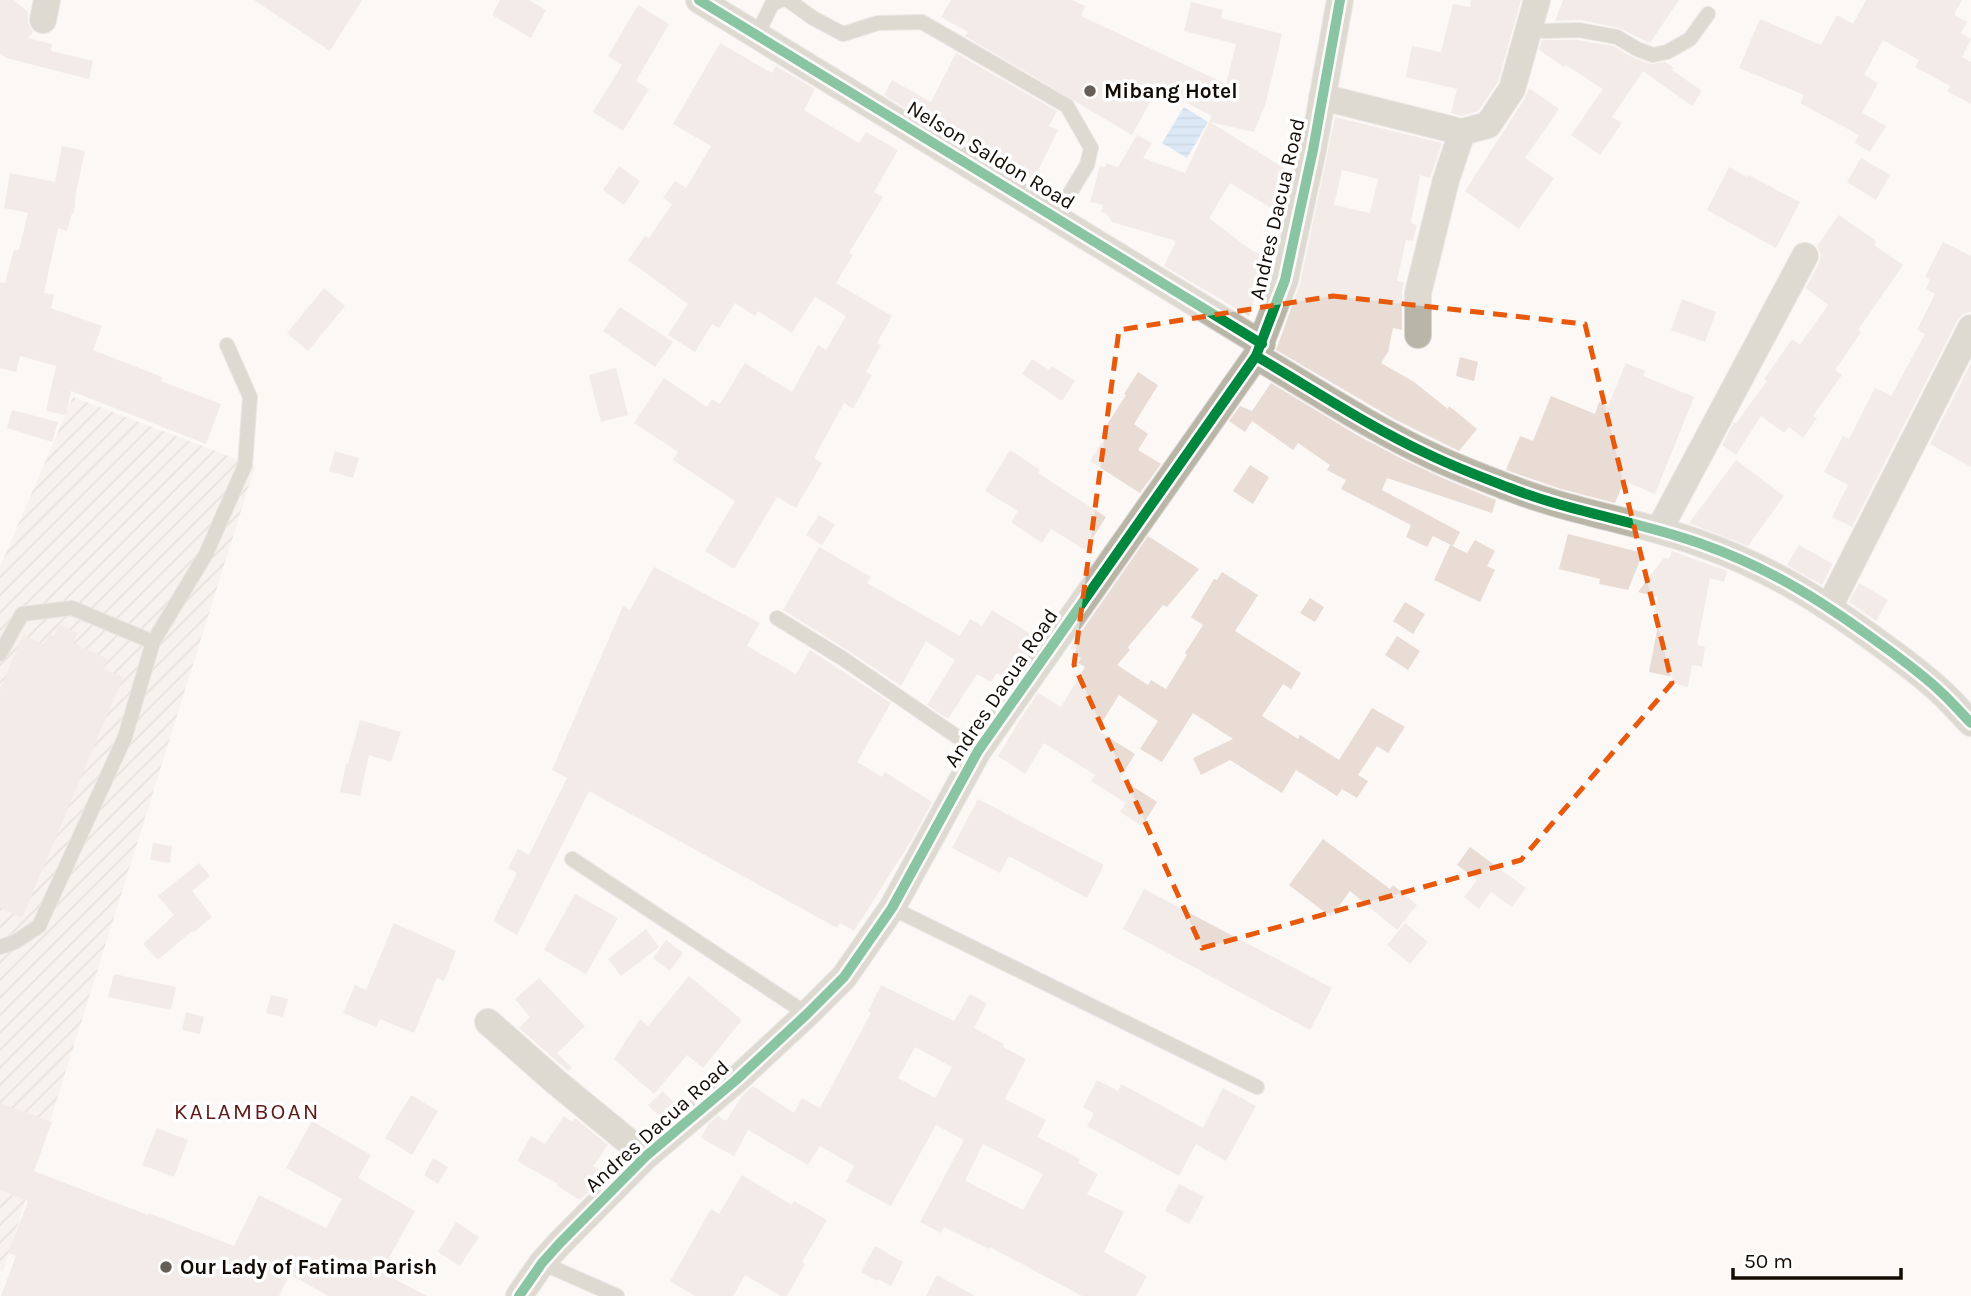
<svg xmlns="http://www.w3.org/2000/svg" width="1971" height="1296" viewBox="0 0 1971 1296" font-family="Karla,sans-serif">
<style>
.industrial{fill:url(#industrial-furrows)}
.water{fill:url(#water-rules)}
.building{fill:#e9dcd5;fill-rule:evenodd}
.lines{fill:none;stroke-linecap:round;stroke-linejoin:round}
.lane-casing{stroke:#d5d2cf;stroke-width:16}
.street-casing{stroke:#d5d2cf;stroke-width:28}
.lane{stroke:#bab6a7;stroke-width:14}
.street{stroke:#bab6a7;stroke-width:26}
.cycleway-casing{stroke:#fff;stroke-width:15}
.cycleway{stroke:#00873e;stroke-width:10}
.marked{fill:none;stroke:#e8590c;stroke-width:5;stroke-dasharray:14 9;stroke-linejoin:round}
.poi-dot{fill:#655f58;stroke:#fff;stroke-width:2.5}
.labels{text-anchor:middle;stroke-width:7;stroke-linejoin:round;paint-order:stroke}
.poi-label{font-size:21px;font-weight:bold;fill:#140c04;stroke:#fff;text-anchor:start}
.street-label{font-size:21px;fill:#140c04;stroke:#fff}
.neighbourhood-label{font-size:23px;letter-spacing:2px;fill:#601c19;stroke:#fff}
</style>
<defs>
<pattern id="industrial-furrows" width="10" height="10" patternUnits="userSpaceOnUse" patternTransform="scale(1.75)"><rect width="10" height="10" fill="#f2ebe2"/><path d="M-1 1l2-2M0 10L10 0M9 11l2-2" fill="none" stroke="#cfc8c0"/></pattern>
<pattern id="water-rules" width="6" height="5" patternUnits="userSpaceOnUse" patternTransform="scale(1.75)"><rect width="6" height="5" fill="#b6d6f6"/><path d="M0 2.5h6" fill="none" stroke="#9cb6d1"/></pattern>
</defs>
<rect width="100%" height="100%" fill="#fbf8f5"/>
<path class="industrial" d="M73,397l182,69 -252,806 -3,-1v-704z"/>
<path class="water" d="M1184,107l24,15 -21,36 -25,-15z"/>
<path class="building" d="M0,0h14l14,12v12l5,8 -5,6 24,6 -1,7 42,10 -4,18 -83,-21 -6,-5z
M254,0h108l-32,51z
M500,0h29l17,10 -15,28 -39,-23z
M951,0h121l13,6 -4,10 145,68 10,-40 -52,-13 7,-29 32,8 -2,8 61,16 -16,68 -12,30 -44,-10 82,51 -5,24 -9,15 -48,-29 -21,35 39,30 13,7 -4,10 7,2 -15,49 -85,-50 12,-25 -64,-19 -5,-8 -6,-2 2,-7 -13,-3 10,-36 5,1 1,-4 12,4 19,-32 15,8 -9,15 42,15 27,-57 -54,-28 -26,47 -167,-99 3,-4 -27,-15z
M1471,0h50l-23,82 -20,29 -16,5 -11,-3 6,-24 -51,-12 6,-31 29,6 12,-48 17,3z
M1563,0h116l-29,43 -31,-15 -39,-8 -25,1z
M1866,0h96l-8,15 13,7 -6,11 10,6 -9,18 9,5v42l-24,-13 3,-5 -35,-19 4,-7 -36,-20 -19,35 14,8 -16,30 24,13 -16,26 -15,-9 4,-8 -59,-32 4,-8 -65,-27 21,-49 61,26 16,-30 16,9z
M638,5l31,19 -33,57 13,8 -26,42 -30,-19 29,-47 -14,-9z
M1542,40h36l36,6 18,11 18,7 15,-2 9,6 -2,2 30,21 -10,15 -49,-35 -31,46 10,6 -22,32 -29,-20 32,-46 -37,-24 -2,2 -25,-17z
M720,43l52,30 4,-7 39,23 -11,21 55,33 7,-11 32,18 -24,42 9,5 -34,56 4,2 -17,28 56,33 -15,27 4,2 -15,27 6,3 -19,34 -9,-6 -30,55 8,5 -26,45 -19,-11 -43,72 -29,-18 30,-50 -62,-41 5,-8 -44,-29 30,-45 43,29 5,-8 8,5 25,-41 47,29 26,-47 8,5 20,-34 -31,-19 -23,36 -34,-22 -3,5 -20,-13 -16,25 -7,-4 -17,28 -27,-17 20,-31 -60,-44 17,-24 4,2 23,-34 -9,-6 12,-17 11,7 25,-42 -38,-22z
M956,53l101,58 -8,15 9,4 -24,49 -65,-32 -85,-52 8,-15 39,22z
M1529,88l30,21 -34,49 29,20 -35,51 -54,-38 60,-93z
M1335,117l107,26 -12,35 -10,-3 -9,48 6,2 -4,16 -7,-1 -9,41 7,1 -2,11v37l-9,-2 -5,24 -7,11 33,19 34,27 1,-3 28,23 -18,22 -65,-32 -118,-69 24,-66zM1342,170l36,9 -8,34 -36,-8z
M62,146l23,5 -9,41 -2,21h-2l-5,18 -9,-3 -14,65 10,2 -3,13 51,18 -9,24 69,27 -1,4 60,23 -15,40 -135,-53 -5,24 -20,-4 10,-45 -36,-10 -4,16 -16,-4v-86l5,1 9,-33h5l9,-37 -24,-5 6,-35 45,9z
M1861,158l29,17 -14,25 -29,-18z
M619,166l21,15 -16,24 -21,-15z
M1729,167l18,10 1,-2 52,27 -24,46 -69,-38z
M1839,215l37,26 -2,4 29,20 -45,65 3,2 -26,38 7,5 -29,41 4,2 -14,20 -14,-11 -5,6 -23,-17 -25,39 -14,-10 12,-23 2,1 31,-42 -3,-2 28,-40 8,6 28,-40 -22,-17 13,-25 2,-8 -4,-9z
M1943,242l28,14v56l-8,2 -6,7 -105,206 -20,-10 16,-32 -24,-13 19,-36 6,3 26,-51 16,8 34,-62 -8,-4 18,-36 -9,-5 4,-9 -5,-3z
M324,288l21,18 -37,45 -21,-18z
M1682,299l34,13 -11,30 -34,-12z
M620,307l53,35 -18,25 -52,-36z
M1460,357l18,5 -4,19 -18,-5z
M1032,359l17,11 3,-4 23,15 -13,20 -40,-27z
M1626,363l19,8 -2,5 51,21 -39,97 -31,-13 -9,22 -54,-14 -55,-19 14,-34 13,5 18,-45 44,18 4,-12 9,4z
M1971,363v104l-41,-23z
M616,368l12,47 -27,7 -12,-47z
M1138,372l20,13 -24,39 14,10 -10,16 23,14 -21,29 -50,-32 15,-24 -4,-3 25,-39 -2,-1z
M1271,383l86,52 45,24 43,20 51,21 -4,13 -105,-35 -5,12 78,42 -7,14 -20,-10 -6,11 -21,-10 5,-12 -70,-36 5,-9 -19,-10 3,-5 -32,-22 -5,7 -41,-29 -7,11 -16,-11 11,-15 12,5z
M12,410l46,12 -6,20 -45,-14z
M1010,450l30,20 -2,3 68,44 -21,33 -34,-21 -9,14 -31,-21 7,-11 -33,-20z
M335,451l24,7 -6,20 -24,-7z
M1736,460l48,36 -36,50 -59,-23z
M1250,465l19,12 -16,27 -20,-13z
M819,515l16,10 -13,20 -16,-10z
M1568,534l75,19 -15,37 -29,-6 1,-5 -41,-10z
M1148,536l51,33 -32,38 -4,-2 -9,11 -26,31 2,3 -13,15 31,20 3,-5 15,9 21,-34 -2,-2 18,-28 -12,-8 23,-38 3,1 5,-8 36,23 -23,36 66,42 -10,16 -8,-5 -21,32 36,23 2,-4 39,25 33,-52 33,19 -17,26 -11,-7 -19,29 10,6 -11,17 -15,-9 -5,7 -41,-26 -14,23 -52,-33 -29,15 -8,-17 40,-19 -40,-26 -31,49 -22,-13 18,-28 -39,-26 -22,35 38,24 -15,24 37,24 -15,24 -22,-14 6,-9 -35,-22 4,-6 -51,-32 -19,31 -27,-18 21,-35 19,-28 23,14 24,-40 -7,-4 3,-5 -7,-4 2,-3 -6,-3z
M1475,540l20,11 -8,15 8,4 -15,32 -46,-22 16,-35 17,8z
M1799,545l34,19 -11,21 -35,-20z
M819,547l52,30 -4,6 93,53 10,-17 12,7 10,-16 40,25 -8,12 5,3 -21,31 -11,-8 -6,9 -14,-8 -29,45 -21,-14 28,-45 -29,-19 -25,45 -54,-36 -64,-40z
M1672,551l55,20 -3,11 -14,-4 -13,67 8,2 -3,20 -10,-2 -4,22 -17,-4 2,-6 -24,-5 11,-57 -6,-2 4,-16 -20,-5 26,-34 5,1z
M654,567l106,56 -13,23 49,28 14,-24 81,53 -34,59 25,15 3,-5 47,30 -21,39 -57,90 -14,-8 -3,5 -248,-137 -72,144 -24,-14 24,-48 -9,-5 10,-19 11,6 38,-77 -15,-8 71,-164 7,4z
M1859,583l29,17 -12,21 -27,-19z
M1310,598l14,9 -9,15 -15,-9z
M1405,602l20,12 -12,20 -20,-13z
M59,625l19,8 -5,10 35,16 -5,10 20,8 -101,241 -22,-10v-218l23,-55 21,9 5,-10 5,2z
M1397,636l23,15 -12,19 -23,-15z
M360,720l41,12 -10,30 -22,-7 -9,41 -20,-4 6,-28h2z
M978,799l126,66 -17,33 -78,-42 -9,17 -48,-25z
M1323,839l67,50 3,-4 24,20 -20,25 -47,-39 -19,26 -42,-32z
M153,843l19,3 -2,17 -20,-3z
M1470,847l56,41 -14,19 -21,-15 -12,17 -15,-12 13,-17 -20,-15z
M199,863l11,13 -18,15 20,26 -18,15 -2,-1 -34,29 -15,-16 31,-29 -16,-19z
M1144,889l188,99 -22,42 -187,-101z
M575,894l43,24 -32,56 -42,-24z
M394,923l62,28 -12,30 -7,-3 -23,55 -34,-14 -4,8 -33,-14 12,-28 11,5z
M1405,923l23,19 -18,22 -23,-19z
M646,929l13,18 -38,29 -13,-17z
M666,940l17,13 -13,18 -17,-13z
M114,974l62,13 -5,23 -63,-13z
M689,976l53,44 -39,48 -16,-13 -33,39 -40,-35 26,-40 8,7z
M539,978l46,48 -28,27 15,15 -4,3 -49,-43 11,-11 -15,-18z
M881,985l73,36 16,-27 17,9 -13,25 30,16 -1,3 23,12 -21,40 41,21 -9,17 43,22 -2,4 20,11 -11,20 37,18 -20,40 43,24 -11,20h-54l-92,-49 -1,2 -45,-22 -3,6 -21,-11 44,-82 -28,-15 -45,81 -45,-24 8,-16 -34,-20 -12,19 -60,-35 -14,26 -33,-18 8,-15 9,-7 8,5 16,-25 11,-10 41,27 8,-15 18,10 51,-95 -3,-2zM915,1047l37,20 -17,31 -37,-20zM983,1144l60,30 -20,36 -58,-29z
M271,995l17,4 -5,18 -17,-4z
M186,1012l18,5 -4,17 -18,-4z
M1097,1080l21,11 3,-7 82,44 20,-40 33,18 -30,55 -30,-17 -17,32 -92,-50 7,-13 -11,-6z
M663,1091l13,14 -14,14 -14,-14z
M411,1095l27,16 -26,44 -27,-17z
M0,1103l52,19 -18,49 114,44 1,-2 85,33 25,-51 67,33 16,-29 -56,-31 26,-47 59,34 -13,23 57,33 -34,61 46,24h-99l-38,-22 -11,22h-278l15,-40 -8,-3 20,-52 -28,-11z
M564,1116l8,6 3,-4 33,27 -15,21 10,6 -7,13 -16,15 -23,-14 1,-2 -41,-23 14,-25 14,8z
M157,1128l31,12 -14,37 -32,-12z
M433,1158l15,9 -10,17 -14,-9z
M742,1175l50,30 2,-4 33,19 -25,42 3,2 -18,32h-6l-36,-21 -12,21h-38l-25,-15 41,-72 8,5z
M1179,1184l25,13 -15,27 -24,-13z
M456,1222l23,15 -19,29 -22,-14z
M875,1246l28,16 -12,24 -13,-7 -1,2 -16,-9z
M937,1275l38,21h-49z"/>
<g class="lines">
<g class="lane-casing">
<path id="lane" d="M788,0l25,18 30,16 35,-11 44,-1 145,84 24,42 -4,17 -32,53
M1530,28l14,3 35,-1 38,7 20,12 16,6 14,-3 23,-13 18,-25
M757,35l15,-31 9,-4
M777,618l65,40 136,93
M153,642l53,-88 39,-89 5,-68 -23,-52
M0,654l22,-40 50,-6 81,34 -28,95 -86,189 -24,16 -15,5
M572,859l235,155
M892,908l365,179
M542,1263l75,33"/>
</g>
<g class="street-casing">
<path id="street" d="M699,0l563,344
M43,20l4,-20
M1322,97l140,35 26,-7 24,-36 25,-89
M1418,335v-42l28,-113 16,-48
M1256,356c58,34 115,72 176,100 25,12 52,22 78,32 61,24 127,33 189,55 68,24 117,54 176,97 22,16 46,33 66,52 11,10 20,21 30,31
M1659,530l146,-274
M1829,607l142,-279
M488,1022l68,60 90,74
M519,1296l23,-33 18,-20 86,-87 90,-76 71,-66 37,-37 48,-69 86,-157 278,-395 29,-76 28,-130 27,-150"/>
</g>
<use href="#lane" class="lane"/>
<use href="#street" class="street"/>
<g class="cycleway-casing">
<path id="cycleway" d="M699,0l563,344
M1256,356c58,34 115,72 176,100 25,12 52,22 78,32 61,24 127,33 189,55 68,24 117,54 176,97 22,16 46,33 66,52 11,10 20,21 30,31
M519,1296l23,-33 18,-20 86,-87 90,-76 71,-66 37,-37 48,-69 86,-157 278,-395 29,-76 28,-130 27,-150"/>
</g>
<use href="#cycleway" class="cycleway"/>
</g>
<path d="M0 0H1971V1296H0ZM1333,296l252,28 87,359 -151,177 -319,88 -128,-283 45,-335z" fill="#fbf8f5" fill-opacity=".55" fill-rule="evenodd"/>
<path class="marked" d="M1333,296l252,28 87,359 -151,177 -319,88 -128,-283 45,-335z"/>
<g class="poi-dot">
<circle cx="1090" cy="91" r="7"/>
<circle cx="166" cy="1267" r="7"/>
</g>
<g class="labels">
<g class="poi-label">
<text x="1104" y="98">Mibang Hotel</text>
<text x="180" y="1274">Our Lady of Fatima Parish</text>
</g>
<g class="street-label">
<text transform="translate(991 155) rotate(31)" y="7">Nelson Saldon Road</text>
<text transform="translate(1277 209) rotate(-77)" y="7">Andres Dacua Road</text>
<text transform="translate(1001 688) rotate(-56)" y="7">Andres Dacua Road</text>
<text transform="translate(657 1126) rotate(-42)" y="7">Andres Dacua Road</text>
</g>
<g class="neighbourhood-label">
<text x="247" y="1119">KALAMBOAN</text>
</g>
</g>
<path d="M1733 1268v10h168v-10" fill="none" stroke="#140c04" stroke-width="3.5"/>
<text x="1744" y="1268" font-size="21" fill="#140c04" stroke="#ffffff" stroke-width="5" paint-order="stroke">50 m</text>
</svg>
